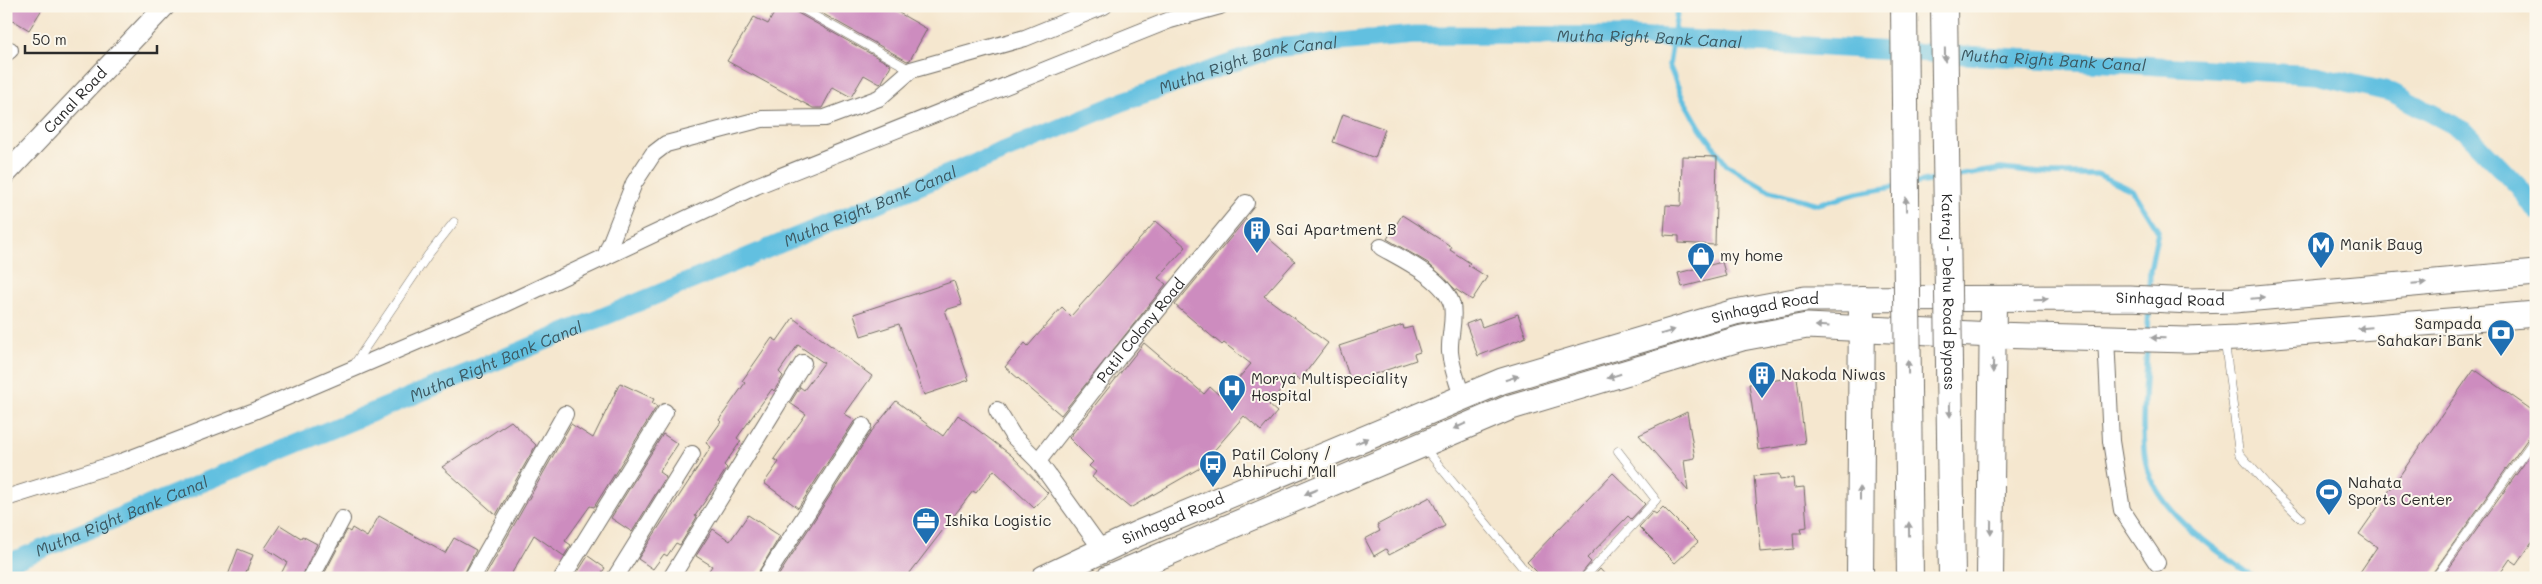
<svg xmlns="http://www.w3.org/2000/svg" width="2542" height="584" viewBox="0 0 2542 584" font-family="Mali,sans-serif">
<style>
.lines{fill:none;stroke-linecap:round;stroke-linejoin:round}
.stream{stroke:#62c0e0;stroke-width:5.5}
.canal{stroke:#62c0e0;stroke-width:19}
.building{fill:#cd8cbf}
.service-casing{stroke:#726d64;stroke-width:9}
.minor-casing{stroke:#726d64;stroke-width:18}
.tertiary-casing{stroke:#726d64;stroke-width:22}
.primary-casing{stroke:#726d64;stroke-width:27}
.trunk-casing{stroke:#726d64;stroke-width:28}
.service{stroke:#fff;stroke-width:8}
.minor{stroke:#fff;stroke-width:16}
.tertiary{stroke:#fff;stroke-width:20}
.primary{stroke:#fff;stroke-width:25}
.trunk{stroke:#fff;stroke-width:26}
.trunk-bridge-casing{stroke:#726d64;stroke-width:28;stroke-linecap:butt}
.trunk-bridge{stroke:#fff;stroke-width:26}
.oneway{fill:#a0a0a0}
.labels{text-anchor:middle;stroke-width:4;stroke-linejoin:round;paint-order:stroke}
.street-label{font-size:15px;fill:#2b2b2b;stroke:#fbf7ec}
.poi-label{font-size:15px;fill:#2b2b2b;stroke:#fbf7ec;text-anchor:start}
.water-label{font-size:16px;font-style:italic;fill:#3c5861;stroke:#fbf7ec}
</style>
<rect width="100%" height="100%" fill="#fbf7ec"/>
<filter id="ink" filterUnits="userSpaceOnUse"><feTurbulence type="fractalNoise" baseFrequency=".02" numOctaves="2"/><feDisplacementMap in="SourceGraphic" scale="10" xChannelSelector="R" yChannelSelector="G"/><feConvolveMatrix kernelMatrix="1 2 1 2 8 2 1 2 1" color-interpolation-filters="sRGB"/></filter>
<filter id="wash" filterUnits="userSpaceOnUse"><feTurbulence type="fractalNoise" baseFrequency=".0096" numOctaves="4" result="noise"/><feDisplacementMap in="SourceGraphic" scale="20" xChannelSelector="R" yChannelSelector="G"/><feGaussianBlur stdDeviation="1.12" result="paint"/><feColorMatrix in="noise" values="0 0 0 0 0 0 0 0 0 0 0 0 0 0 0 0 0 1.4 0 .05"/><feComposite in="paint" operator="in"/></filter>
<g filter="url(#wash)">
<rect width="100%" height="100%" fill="#f5e7cf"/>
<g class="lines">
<path class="stream" d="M1678,6l-9,59 13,32 17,29 27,38 44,27 48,13 40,-11 40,-7
M1952,177l49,-8 49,5h47l35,16 26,41 -8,39 -1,23
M1912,184l28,-5
M2148,333l1,-29
M2147,344c-1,34 -9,96 1,127 17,48 68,78 107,107"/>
<path class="canal" id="s1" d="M6,564l1121,-464 147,-52 141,-13 217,1 684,39 77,18 72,38 55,57 16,23"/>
</g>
<g id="blocks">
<path class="building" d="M6,6h38l-15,24 -23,-14z
M778,6h13l3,5 97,54 -9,17 -2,2 -16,-9 -13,22 -18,-10 -11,21h-9l-86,-47 27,-44 14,7z
M809,6h78l40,23 -17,31 -3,1z
M1343,114l42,15 -10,29 -42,-16z
M1682,156l35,1 -2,88 -36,-2v-7l-15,-1 2,-30 15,1z
M1402,215l50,32 -2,3 20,13 -2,2 19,12 -15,23 -17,-11 -27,-26 -41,-24z
M1246,219l49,42 -31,35 64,47 -28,37 -7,-5 -24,30 8,7 -16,19 -17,-15 -46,53 -68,39 -38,-31 4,-5 -7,-6 4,-4 -24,-24 75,-95 60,51 6,-7 8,7 7,-8 4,3 22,-25 -27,-21 -2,2 -47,-40z
M1156,221l30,26 -28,31 8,6 -105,131 -56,-48 20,-24 3,3 34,-39 9,9z
M1722,262l4,14 -44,11 -4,-14z
M954,281l8,24 -17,5 24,70 -45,15 -25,-71 -38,12 -7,-22z
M1518,314l8,23 -48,19 -12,-32 13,-5 3,8z
M793,318l79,58 -27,38 10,6 -57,88 -34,-25 15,-21 -5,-3 32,-45 -16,-11 10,-16 4,3 20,-27 -26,-18 -19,27 4,4 -9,15 -2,-2 -35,49 4,3 -17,24 3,3 -32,48 2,1 -17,28 -4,-2 -9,13 -3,-2 -11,15 -15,-10 73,-112 -5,-4 15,-21 -2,-2 26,-37 -3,-2 30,-43 5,3z
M1403,325l1,4 8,-2 8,25 -6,2 2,6 -65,22 -12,-36z
M2474,369l62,44v18l-5,3 -102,144h-73l21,-31 -18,-13z
M1797,377l8,66 -47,7 -9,-66z
M620,383l34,16 -2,4 5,3 -63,101 -4,-1 -25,35 6,4 -7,11 -30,-21 -25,43h-25l87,-154 22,14z
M896,401l47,35 15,-21 53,40 37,38 -14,15 -40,-38 -18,23 -3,-2 -67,87h-129l94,-146z
M1687,412l8,46 -11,2 4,31 -49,-56z
M511,421l25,24 -40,70 -54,-48z
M663,434l15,10 -19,28 7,5 -34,55 -21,-14z
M2536,447v90l-19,27 -7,-5 -13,19h-55z
M1613,473l32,31 -14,15 -3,-3 -41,42 4,4 -13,16h-35l-16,-16z
M1779,474l1,6 13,-2 1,10 10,-1 3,40 -6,1 1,5h-9l1,16 -33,3 -7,-76z
M1430,497l15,29 -56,29 -3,-6 -12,7 -9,-17 15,-8 -3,-6z
M1663,507l35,35 -23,21 -36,-36 14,-15 3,2z
M748,515l32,21 -25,42h-51l8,-12 -16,-10 17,-27 17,12z
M379,516l66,37 9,-15 22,12 -14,28h-140l25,-48 3,2 2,-4 15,9z
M280,525l21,13 1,-2 15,8 -16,34h-22l8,-16 -22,-14z
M238,549l15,6 -9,23h-17z
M588,556l17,12 -7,10h-24z
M1600,569l8,9h-16z"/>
</g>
</g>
<g filter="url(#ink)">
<use href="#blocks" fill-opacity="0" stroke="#726d64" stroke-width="1"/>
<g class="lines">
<g class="service-casing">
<path id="service" d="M797,6l114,64
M2225,343l14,110 28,32 34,33
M353,366l75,-111 26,-33
M1424,447l107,131
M1584,578l72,-78 -38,-49
M2435,578l101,-141"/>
</g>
<g class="minor-casing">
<g id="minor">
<path d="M6,53l4,-3"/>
<path d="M1381,247c21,12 64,32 71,58 3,16 -3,31 -2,47 1,14 8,31 12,45"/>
<path d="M605,257l29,-74 19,-29 13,-10 96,-25 63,-1 54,-20 32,-28 114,-32 79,-32"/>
<path d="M2106,337l5,104 11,69 35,53"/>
<path d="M997,410l16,26 25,25 64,89"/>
<path id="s2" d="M1038,461l80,-103 128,-155"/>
<path d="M6,498l118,-37 128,-49 251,-107 253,-119 414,-166 50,-14"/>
<path d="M311,578l31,-59"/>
<path d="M472,578l93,-164"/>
<path d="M562,578l103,-166"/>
<path d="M615,578l77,-124"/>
<path d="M671,578l132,-215"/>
<path d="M765,578l98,-152"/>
</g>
</g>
<g class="tertiary-casing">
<g id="tertiary">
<path id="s3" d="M6,174l159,-168"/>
</g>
</g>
<g class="primary-casing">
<g id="primary">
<path id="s4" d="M1044,578l93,-44 365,-153 233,-69 70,-13 324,-1 62,3 43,-1 302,-27"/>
<path d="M1109,578l402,-171 231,-69 65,-12 186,9 194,5 50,-2 299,-24"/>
</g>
</g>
<g class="trunk-casing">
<path id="trunk" d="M1860,578l2,-279
M1990,578l3,-278"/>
</g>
<use href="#service" class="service"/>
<use href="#minor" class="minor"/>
<use href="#tertiary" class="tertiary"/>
<use href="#primary" class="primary"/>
<use href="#trunk" class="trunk"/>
<g class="trunk-bridge-casing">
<g id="trunk-bridge">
<path d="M1904,6l6,572"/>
<path id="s5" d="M1944,6l8,572"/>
</g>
</g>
<use href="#trunk-bridge" class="trunk-bridge"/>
</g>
<defs><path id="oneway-solid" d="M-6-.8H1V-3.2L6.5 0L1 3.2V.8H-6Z" transform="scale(1.25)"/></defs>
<g class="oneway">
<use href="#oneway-solid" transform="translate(1945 55) rotate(89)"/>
<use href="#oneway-solid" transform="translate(1906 204) rotate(-91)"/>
<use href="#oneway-solid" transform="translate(2419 283) rotate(-5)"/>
<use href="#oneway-solid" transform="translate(2258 298) rotate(-5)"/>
<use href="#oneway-solid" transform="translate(2041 299) rotate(-1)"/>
<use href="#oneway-solid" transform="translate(1822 326) rotate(-177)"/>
<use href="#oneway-solid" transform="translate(2365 328) rotate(175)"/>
<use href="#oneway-solid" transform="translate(1668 332) rotate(-17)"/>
<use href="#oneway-solid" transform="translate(2158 338) rotate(-178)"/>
<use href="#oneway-solid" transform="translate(1993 366) rotate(91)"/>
<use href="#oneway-solid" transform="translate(1908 367) rotate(-91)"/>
<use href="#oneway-solid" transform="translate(1614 376) rotate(163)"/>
<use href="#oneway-solid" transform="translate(1512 378) rotate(-17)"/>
<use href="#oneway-solid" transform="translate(1950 410) rotate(89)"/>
<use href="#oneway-solid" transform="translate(1460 426) rotate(156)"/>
<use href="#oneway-solid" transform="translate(1362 441) rotate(-23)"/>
<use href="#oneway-solid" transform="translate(1311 492) rotate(157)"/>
<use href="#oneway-solid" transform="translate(1860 494) rotate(-90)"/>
<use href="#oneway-solid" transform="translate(1991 528) rotate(91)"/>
<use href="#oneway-solid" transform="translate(1909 529) rotate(-91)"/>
</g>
</g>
<defs>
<g id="building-pin" transform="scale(1.4375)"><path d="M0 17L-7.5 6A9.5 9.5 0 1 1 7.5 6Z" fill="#1f6fb2" stroke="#fbf7ec"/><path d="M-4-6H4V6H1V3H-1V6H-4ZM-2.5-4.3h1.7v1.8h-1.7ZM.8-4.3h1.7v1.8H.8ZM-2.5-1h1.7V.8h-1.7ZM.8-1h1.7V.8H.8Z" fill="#fff"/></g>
<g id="metro-pin" transform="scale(1.4375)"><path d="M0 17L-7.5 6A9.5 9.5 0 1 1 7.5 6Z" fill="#1f6fb2" stroke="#fbf7ec"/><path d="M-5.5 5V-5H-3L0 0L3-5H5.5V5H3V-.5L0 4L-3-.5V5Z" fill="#fff"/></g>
<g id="shop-pin" transform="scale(1.4375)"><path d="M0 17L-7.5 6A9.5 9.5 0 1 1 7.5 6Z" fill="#1f6fb2" stroke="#fbf7ec"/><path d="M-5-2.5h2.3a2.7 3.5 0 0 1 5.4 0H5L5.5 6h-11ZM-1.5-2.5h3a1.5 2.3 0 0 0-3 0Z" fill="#fff"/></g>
<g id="bank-pin" transform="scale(1.4375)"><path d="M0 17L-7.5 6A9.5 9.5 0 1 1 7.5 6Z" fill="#1f6fb2" stroke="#fbf7ec"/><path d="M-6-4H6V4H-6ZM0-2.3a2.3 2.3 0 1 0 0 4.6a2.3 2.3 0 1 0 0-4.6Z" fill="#fff"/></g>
<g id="hospital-pin" transform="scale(1.4375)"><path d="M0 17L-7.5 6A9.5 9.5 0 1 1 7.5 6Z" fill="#1f6fb2" stroke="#fbf7ec"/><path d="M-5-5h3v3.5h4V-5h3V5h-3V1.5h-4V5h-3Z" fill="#fff"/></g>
<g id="bus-pin" transform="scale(1.4375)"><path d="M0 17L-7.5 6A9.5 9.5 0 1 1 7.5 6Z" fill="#1f6fb2" stroke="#fbf7ec"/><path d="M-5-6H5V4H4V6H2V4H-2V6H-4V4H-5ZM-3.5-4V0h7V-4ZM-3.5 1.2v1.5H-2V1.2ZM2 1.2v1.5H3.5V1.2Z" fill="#fff"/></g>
<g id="stadium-pin" transform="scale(1.4375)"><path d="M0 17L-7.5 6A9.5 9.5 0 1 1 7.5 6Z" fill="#1f6fb2" stroke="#fbf7ec"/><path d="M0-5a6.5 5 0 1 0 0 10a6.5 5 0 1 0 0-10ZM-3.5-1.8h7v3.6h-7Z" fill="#fff"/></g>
<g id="office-pin" transform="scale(1.4375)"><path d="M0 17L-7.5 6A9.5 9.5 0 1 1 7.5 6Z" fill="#1f6fb2" stroke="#fbf7ec"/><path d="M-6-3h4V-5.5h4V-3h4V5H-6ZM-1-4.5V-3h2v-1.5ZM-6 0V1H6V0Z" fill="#fff"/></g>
</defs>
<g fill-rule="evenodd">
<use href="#building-pin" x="1257" y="230"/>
<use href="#metro-pin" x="2321" y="245"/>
<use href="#shop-pin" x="1701" y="256"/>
<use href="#bank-pin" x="2501" y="333"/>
<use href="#building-pin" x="1762" y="375"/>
<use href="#hospital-pin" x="1232" y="388"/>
<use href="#bus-pin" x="1213" y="464"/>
<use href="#stadium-pin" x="2329" y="492"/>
<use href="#office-pin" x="926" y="521"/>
</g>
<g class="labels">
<g class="street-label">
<text dy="5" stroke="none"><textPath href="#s3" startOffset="101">Canal Road</textPath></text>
<text dy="5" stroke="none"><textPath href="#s5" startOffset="286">Katraj - Dehu Road Bypass</textPath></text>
<text dy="5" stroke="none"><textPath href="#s4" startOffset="1178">Sinhagad Road</textPath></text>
<text dy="5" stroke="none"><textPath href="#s4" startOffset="772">Sinhagad Road</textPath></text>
<text dy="5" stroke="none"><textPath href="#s2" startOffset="166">Patil Colony Road</textPath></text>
<text dy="5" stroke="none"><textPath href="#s4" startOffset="142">Sinhagad Road</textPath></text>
</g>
<g class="poi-label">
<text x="1276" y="235">Sai Apartment B</text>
<text x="2340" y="250">Manik Baug</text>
<text x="1720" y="261">my home</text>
<text x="2482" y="329" text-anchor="end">Sampada<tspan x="2482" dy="17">Sahakari Bank</tspan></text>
<text x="1781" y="380">Nakoda Niwas</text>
<text x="1251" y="384">Morya Multispeciality<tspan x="1251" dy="17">Hospital</tspan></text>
<text x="1232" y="460">Patil Colony /<tspan x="1232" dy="17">Abhiruchi Mall</tspan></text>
<text x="2348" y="488">Nahata<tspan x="2348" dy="17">Sports Center</tspan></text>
<text x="945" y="526">Ishika Logistic</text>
</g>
<g class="water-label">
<text dy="6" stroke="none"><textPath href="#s1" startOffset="1745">Mutha Right Bank Canal</textPath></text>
<text dy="6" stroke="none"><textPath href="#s1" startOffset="2150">Mutha Right Bank Canal</textPath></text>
<text dy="6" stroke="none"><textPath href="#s1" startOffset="1340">Mutha Right Bank Canal</textPath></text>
<text dy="6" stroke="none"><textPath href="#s1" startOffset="935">Mutha Right Bank Canal</textPath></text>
<text dy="6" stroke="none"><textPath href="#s1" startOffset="530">Mutha Right Bank Canal</textPath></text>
<text dy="6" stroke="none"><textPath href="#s1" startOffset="125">Mutha Right Bank Canal</textPath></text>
</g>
</g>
<rect width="2542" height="584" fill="none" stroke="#fbf7ec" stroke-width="25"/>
<path d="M25 45v8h132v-8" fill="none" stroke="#2b2b2b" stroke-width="2.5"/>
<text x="32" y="45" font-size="15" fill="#2b2b2b" stroke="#fbf7ec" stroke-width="4" paint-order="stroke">50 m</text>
</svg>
